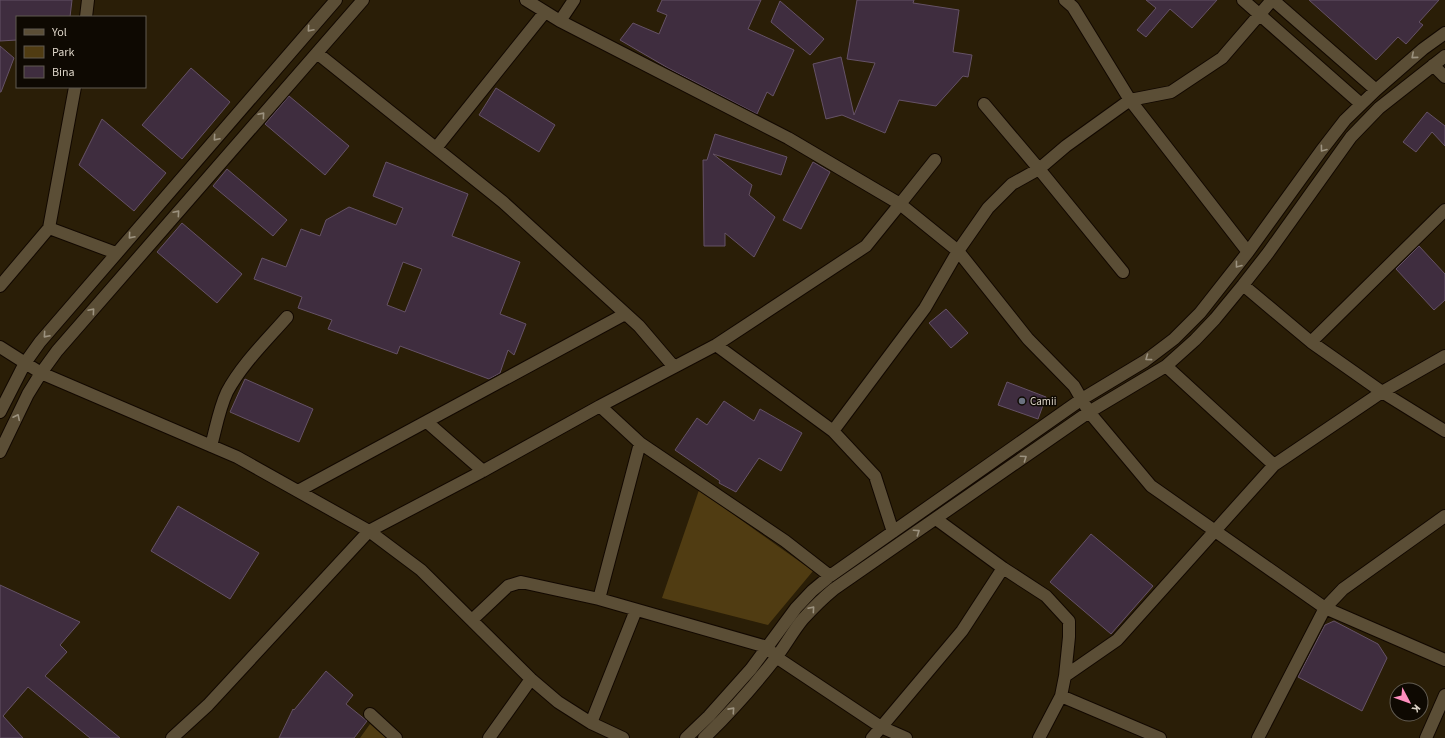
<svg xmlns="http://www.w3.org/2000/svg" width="1445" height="738" viewBox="0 0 1445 738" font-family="'Source Sans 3',sans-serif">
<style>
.green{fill:#503c12}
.building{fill:#3f2d3f;stroke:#655266;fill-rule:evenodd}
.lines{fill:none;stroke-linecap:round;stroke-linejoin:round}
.minor-casing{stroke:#120800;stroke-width:14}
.minor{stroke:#5b4e36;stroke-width:12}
.oneway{stroke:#9c927f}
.worship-dot{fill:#6b7280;stroke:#0e0902;stroke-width:1.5}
.labels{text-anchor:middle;stroke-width:3;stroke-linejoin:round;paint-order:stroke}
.poi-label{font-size:11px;fill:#ddd5c8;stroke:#0e0902;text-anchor:start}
</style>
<rect width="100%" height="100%" fill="#2a1e07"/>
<path class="green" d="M699,490l114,81 -45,54 -106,-27z
M370,724l16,14h-26z"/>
<path class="building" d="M0,0h72l-2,17h-53v23l-17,1z
M662,0h99l-13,29 46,21 -21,46 -6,-4 -10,22 -89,-46 -48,-28 13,-17 26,11 8,-19 -10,-4z
M857,0h57l-1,3 46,7 -6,42 19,3 -4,22 -5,-1 -27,30 -37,-6 -14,33 -43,-18 -16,4 -13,-55 28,-7 13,58 21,-52 -28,-4z
M1146,0h71l-25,28 -22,-19 -24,28 -9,-7 19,-22z
M1309,0h130l-20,22 4,3 -17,19 -8,-7 -22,23z
M780,1l44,38 -14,16 -39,-33z
M0,46l14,12 -13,34h-1z
M191,68l39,34 -48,57 -40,-34z
M496,88l59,37 -16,27 -60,-37z
M289,96l60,50 -24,29 -60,-51z
M1427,112l18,14v20l-13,-14 -16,20 -13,-10z
M102,119l64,54 -32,38 -55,-46z
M715,134l72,23 -6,18 -68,-21 39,31 -3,10 26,22 -21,40 -29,-24v13h-21l-1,-86h4z
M386,162l82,32 -16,42 68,26 -20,52 26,10 -12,31 -6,-5 -8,23 -11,6 -89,-33 -3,8 -69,-25 4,-9 -34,-12 4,-11 -48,-18 8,-21 24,9 15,-38 19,7 6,-16 23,-13 47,18 7,-17 -30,-12zM403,262l19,7 -17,43 -18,-7z
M813,162l17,10 -29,57 -18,-9z
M227,169l60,51 -14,16 -60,-50z
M182,223l60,51 -25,29 -60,-51z
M1419,246l26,28v26l-11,10 -38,-41z
M946,309l22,24 -17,15 -22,-25z
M245,379l68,30 -14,33 -69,-30z
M1007,382l39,15 -8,22 -40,-14z
M724,401l30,20 6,-12 42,24 -21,38 -22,-13 -23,34 -17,-9 1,-2 -45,-31 22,-32 10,7z
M178,506l81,47 -29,46 -79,-48z
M1091,534l62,52 -42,48 -61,-52z
M0,585l80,37 -20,23 7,7 -22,24 75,62h-30l-62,-51 -25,29 20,22h-23z
M1334,621l44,23 9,14 -25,53 -64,-34 27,-52z
M326,671l27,24 -7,9 21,17 -13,17h-75l14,-29 1,1z"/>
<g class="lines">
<g class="minor-casing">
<path id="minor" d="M526,0l34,21 228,117 112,66 35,-44
M1065,0l8,7 57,93 118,152
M1243,0l118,104
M1273,0l103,90
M86,17l2,-17
M560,21l14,-21
M317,53l186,149 136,124 35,41
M1433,65l12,12
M984,104l55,65 84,103
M436,148l109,-136
M49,228l67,25
M1243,285l68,57 71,50 63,39
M0,286l49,-58 26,-141
M1311,342l134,-132
M716,345l150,-99 34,-42 58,47 70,88 46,47 15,26 62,74 174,122 120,52
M0,347l41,26 196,84 132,74 52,39 110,109 27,23 33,21 32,15
M1166,366l108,99
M600,406l116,-61 117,86
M0,412l25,-49 15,-21 296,-342
M427,422l56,49
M211,446c5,-18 8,-37 16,-54 15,-28 39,-51 60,-75
M0,452l28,-58 13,-21 16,-22 306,-351
M298,491l327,-177
M936,519l67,49 43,28 23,25v16l-4,39
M893,532l-18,-56 -42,-45 92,-123 33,-57 30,-43 24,-24 27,-15 27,-23 64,-46 41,-8 51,-34 50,-58
M599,599l41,-156
M472,620l36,-34 13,-4 78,17 168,48 9,10 105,70 25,11
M1061,696l99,42
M370,714l26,24
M591,723l45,-113
M172,738l36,-33 161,-174 114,-60 117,-65 40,37 145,98 45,35
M489,738l42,-59
M686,738l23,-22 42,-47 45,-61 16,-17 18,-15 252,-177 63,-38 29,-22 26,-26 48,-61 73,-101 24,-31 31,-30 47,-41 22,-16
M704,738c26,-25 49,-51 71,-79 10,-13 18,-28 28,-40 10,-11 20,-21 31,-30l255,-177 77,-46 29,-26 20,-21 28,-34 25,-32 83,-116 28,-29 66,-52
M872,738l90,-107 41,-63
M1039,738l22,-42 4,-20 52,-36 157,-175 108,-73 63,-36
M1258,738l67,-130 18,-19 102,-73
M1426,738l19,-43"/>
</g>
<use href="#minor" class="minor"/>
</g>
<defs><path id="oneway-chevron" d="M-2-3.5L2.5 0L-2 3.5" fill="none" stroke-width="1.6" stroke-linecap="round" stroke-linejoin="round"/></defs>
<g class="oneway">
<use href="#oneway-chevron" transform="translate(310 29) rotate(131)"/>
<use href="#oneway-chevron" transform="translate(1414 56) rotate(139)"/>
<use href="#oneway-chevron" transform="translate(262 115) rotate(-49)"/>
<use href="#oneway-chevron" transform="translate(216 138) rotate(131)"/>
<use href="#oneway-chevron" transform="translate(1323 149) rotate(127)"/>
<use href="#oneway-chevron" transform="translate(177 213) rotate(-49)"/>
<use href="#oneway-chevron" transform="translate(131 236) rotate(131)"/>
<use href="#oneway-chevron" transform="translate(1238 265) rotate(128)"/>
<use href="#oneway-chevron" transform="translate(92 311) rotate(-49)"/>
<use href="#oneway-chevron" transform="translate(46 335) rotate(131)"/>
<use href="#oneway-chevron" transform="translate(1148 358) rotate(144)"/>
<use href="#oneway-chevron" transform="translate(17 417) rotate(-64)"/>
<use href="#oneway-chevron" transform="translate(1024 458) rotate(-35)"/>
<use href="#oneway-chevron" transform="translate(917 532) rotate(-34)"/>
<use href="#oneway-chevron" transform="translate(812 609) rotate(-49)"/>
<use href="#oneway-chevron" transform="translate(732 710) rotate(-48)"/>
</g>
<circle class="worship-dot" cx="1022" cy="401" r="4"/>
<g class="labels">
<g class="poi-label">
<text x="1030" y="405">Camii</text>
</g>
</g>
<rect x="16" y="16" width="130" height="72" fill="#0e0902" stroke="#615b51"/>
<rect x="24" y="29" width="20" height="6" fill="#5b4e36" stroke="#615b51"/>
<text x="52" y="36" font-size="12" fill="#ddd5c8">Yol</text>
<rect x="24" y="46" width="20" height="12" fill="#503c12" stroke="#615b51"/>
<text x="52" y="56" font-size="12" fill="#ddd5c8">Park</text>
<rect x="24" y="66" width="20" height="12" fill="#3f2d3f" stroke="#615b51"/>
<text x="52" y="76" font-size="12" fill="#ddd5c8">Bina</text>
<g transform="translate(1409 702) rotate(131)"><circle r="19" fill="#0e0902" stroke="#615b51"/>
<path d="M0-3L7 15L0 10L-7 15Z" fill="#fe8ebe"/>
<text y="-6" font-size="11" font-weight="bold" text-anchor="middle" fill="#ddd5c8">K</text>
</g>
</svg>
